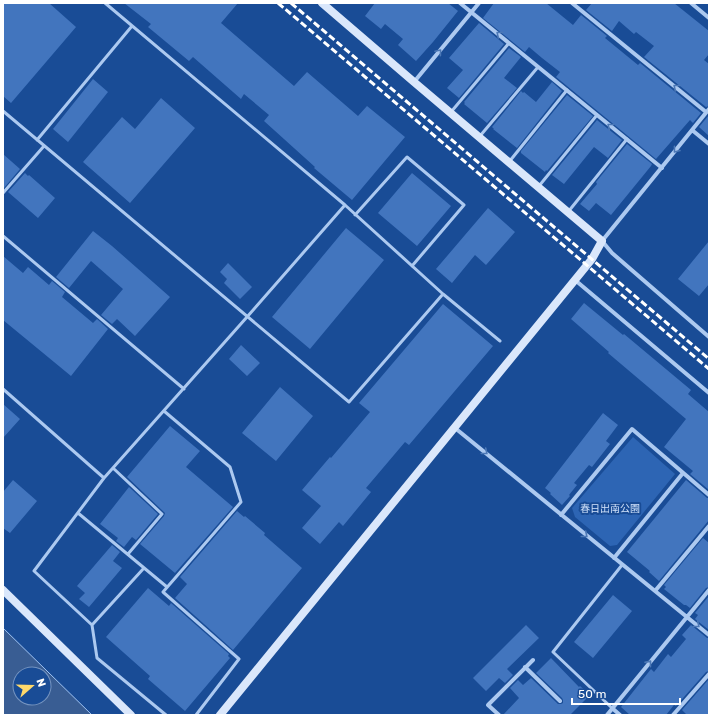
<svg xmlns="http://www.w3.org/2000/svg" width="712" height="718" viewBox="0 0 712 718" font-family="Rubik,'Noto Sans JP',sans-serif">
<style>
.green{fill:#2d65b4}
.water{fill:#395d93;stroke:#9fc3f3;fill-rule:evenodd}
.building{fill:#4275be}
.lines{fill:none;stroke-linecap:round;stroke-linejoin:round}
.lane{stroke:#acc9f0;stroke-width:3}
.street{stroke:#acc9f0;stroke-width:4}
.secondary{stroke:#dae7fb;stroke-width:8}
.rail{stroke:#fff;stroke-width:3;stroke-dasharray:7 3;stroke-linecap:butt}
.oneway{stroke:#4c78b6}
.labels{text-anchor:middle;stroke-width:4;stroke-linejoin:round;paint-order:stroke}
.park-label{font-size:10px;fill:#d3e4fb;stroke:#194c96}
</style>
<rect width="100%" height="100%" fill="#194c96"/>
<path class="green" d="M633,437l42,37 -58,71 -7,1 -35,-29 -3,-9z"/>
<path class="water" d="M3,628l89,87h-89zM20,674h24v24h-24z"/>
<path class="building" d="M3,3h46l27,24 -65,76 -8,-7z
M124,3h114l-17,20 73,63 13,-14 51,44 9,-10 38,31 -53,63 -38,-32 1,-1 -51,-46 5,-6 -25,-21 -3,5 -48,-42 -4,4 -41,-34 3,-3z
M375,3h73l10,8 -25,31 -17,19 -18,-16 5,-6 -18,-15 -4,5 -16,-13z
M494,3h52l27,22 8,-10 26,21 -2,2 33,27 2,-2 61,50 -8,10 -3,-3 -34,39 -100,-82 4,-5 -18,-14 -13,-11 -4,5 -42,-34z
M592,3h82l35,28v23l-5,6 5,4v42l-3,1 -62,-50 10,-11 -18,-14 -2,2 -15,-13 -7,10 -26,-21z
M479,23l25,21 -45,54 -12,-10 16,-18 -14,-12z
M509,48l12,9 -17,21 13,10 -30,35 -23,-19 1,-1 -1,-1z
M93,79l15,13 -40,50 -15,-13z
M552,82l10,9 -45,57 -24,-19h1l-2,-2 29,-36 2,2 1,-1 12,10z
M567,95l26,21 -46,55 -1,-1 -1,2 -24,-19v-2z
M161,98l34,30 -65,75 -47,-41 39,-45 13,12z
M709,115v21l-10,-9z
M597,120l25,20 -14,18 -14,-11 -30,37 -12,-9z
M627,144l25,20 -1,2 -40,49 -15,-12 -7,8 -9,-7 17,-20 -1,-2z
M3,154l17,15 -16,19 -1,-1z
M25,173l3,3 1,-1 26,23 -17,20 -30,-26z
M412,173l39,33 -34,40 -39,-33z
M488,208l27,24 -29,33 -11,-10 -23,28 -16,-14z
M346,228l38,32 -74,89 -38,-32z
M93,231l19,15 58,51 -35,39 -18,-17 -5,5 -11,-9 22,-26 -32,-28 -22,27 -13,-11z
M709,241v43l-10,12 -21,-17z
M3,256l20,17 5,-6 21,18 3,-4 13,11 -3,5 31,26 4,-4 11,10 -37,47 -68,-56z
M228,263l24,24 -12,12 -16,-16 3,-4 -7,-7z
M584,303l39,32 1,-1 67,56 -3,4 21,18v78l-19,-16 3,-3 -29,-24 22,-28 -78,-66 1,-1 -38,-33z
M443,304l50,42 -84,99 -4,-3 -39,46 5,4 -28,34 -4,-4 -19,22 -18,-16 19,-22 -19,-16 28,-33 1,1 39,-46 -11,-9z
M241,345l19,18 -13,13 -18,-17z
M280,387l33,29 -37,45 -34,-28z
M3,404l17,15 -17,19z
M603,413l15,12 -12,16 4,3 -18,23 -3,-2 -15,18 3,2 -8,10 1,1 -8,9 -12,-11 1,-1 -6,-5z
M170,426l30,25 -14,16 47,40 -58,66 -35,-29 24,-28 1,-3 -38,-36z
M13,480l24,21 -27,32 -7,-5v-36z
M686,480l21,18h2v22l-50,61 -10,-9 1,-1 -23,-19z
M129,487l29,27 -22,26 -4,-3 -8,10 -8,-6 2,-3 -18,-14z
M237,511l7,6 1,-1 20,17 -1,2 38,33 -69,82 -58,-52 12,-14 -7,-7z
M703,538l6,5v44l-3,1 -16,20 -4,-3h-2l-20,-16 2,-2 -2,-2z
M112,545l8,7 -7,9 9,7 -33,39 -10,-8 6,-6 -8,-7z
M148,588l21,18 2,-3 58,51 -1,2 2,2 -45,53 -37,-32 2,-3 -44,-39z
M613,595l19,16 -39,47 -19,-16z
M709,596v34l-14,-11 3,-4 -3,-2z
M526,625l13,13 -32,31 6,6 -8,8 -6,-5 -13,13 -13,-13z
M691,625l16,13h2v33l-3,1 -30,34 -2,-1 -8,10h-36l-9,-8 30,-38 3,3 14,-18 3,3 15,-18 -4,-4z
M551,658l28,29 1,-1 10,9 -20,20h-67l16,-17 -9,-10 8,-8 5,5 8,-7 27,26h3l2,-1v-3l-1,-2 -26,-25z
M709,679v36h-22l-5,-5z"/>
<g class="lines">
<path class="lane" d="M3,111l346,291 94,-108 -98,-89 -240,-202
M451,112l58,-69
M480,136l58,-69
M37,140l95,-114
M509,162l58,-72
M539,186l58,-71
M3,193l41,-47
M568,212l59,-73
M355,215l52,-58 57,48 -52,61
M3,236l181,153
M443,294l57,47
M3,389l101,89 143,-161 98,-112
M164,411l66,56 11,35 -78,90 76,67 -43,56
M113,468l49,46 -34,40
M104,478l-70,93 58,54 5,33 69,57
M78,513l89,74
M92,625l52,-57
M612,708l-59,-56 69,-87"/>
<path class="street" d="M460,3l202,165
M572,3l134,109
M691,3l18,15
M414,82l65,-79
M709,109l-107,132 10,12 97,84
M692,130l17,14
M575,280l134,113
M455,428l254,207
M561,515l71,-86 77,66
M614,558l69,-85
M655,591l54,-65
M525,667l35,34
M612,708l8,7
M499,715l-11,-10 45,-45
M607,715l102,-125
M673,715l36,-41"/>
<path class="secondary" d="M3,590l128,125
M220,715l372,-456 10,-18 -188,-159 -92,-79"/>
<path class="rail" d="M278,3l431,366
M291,3l418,356"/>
</g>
<defs><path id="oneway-chevron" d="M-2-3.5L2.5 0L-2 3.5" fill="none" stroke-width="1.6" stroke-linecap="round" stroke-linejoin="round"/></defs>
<g class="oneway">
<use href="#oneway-chevron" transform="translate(499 34) rotate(-141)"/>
<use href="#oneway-chevron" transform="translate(439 52) rotate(-50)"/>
<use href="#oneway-chevron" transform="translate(676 87) rotate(-141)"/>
<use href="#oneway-chevron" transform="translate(610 126) rotate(-141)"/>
<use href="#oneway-chevron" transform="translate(676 150) rotate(128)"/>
<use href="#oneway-chevron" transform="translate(485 452) rotate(39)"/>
<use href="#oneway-chevron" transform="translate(585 535) rotate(39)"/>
<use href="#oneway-chevron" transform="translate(697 625) rotate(39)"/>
<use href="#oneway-chevron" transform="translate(649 663) rotate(-51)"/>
</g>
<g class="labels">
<g class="park-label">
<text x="610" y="512">春日出南公園</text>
</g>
</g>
<rect width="712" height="718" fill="none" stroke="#ffffff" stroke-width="8"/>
<g transform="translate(32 686) rotate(70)"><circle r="19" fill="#194c96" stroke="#7594c0"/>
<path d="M0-3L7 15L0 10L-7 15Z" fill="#ffd96b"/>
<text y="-6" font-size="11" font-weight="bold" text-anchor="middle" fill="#ffffff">N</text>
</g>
<path d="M572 698v6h108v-6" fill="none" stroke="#ffffff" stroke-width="2"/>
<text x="578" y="698" font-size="12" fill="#ffffff" stroke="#194c96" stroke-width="3" paint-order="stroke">50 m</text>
</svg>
